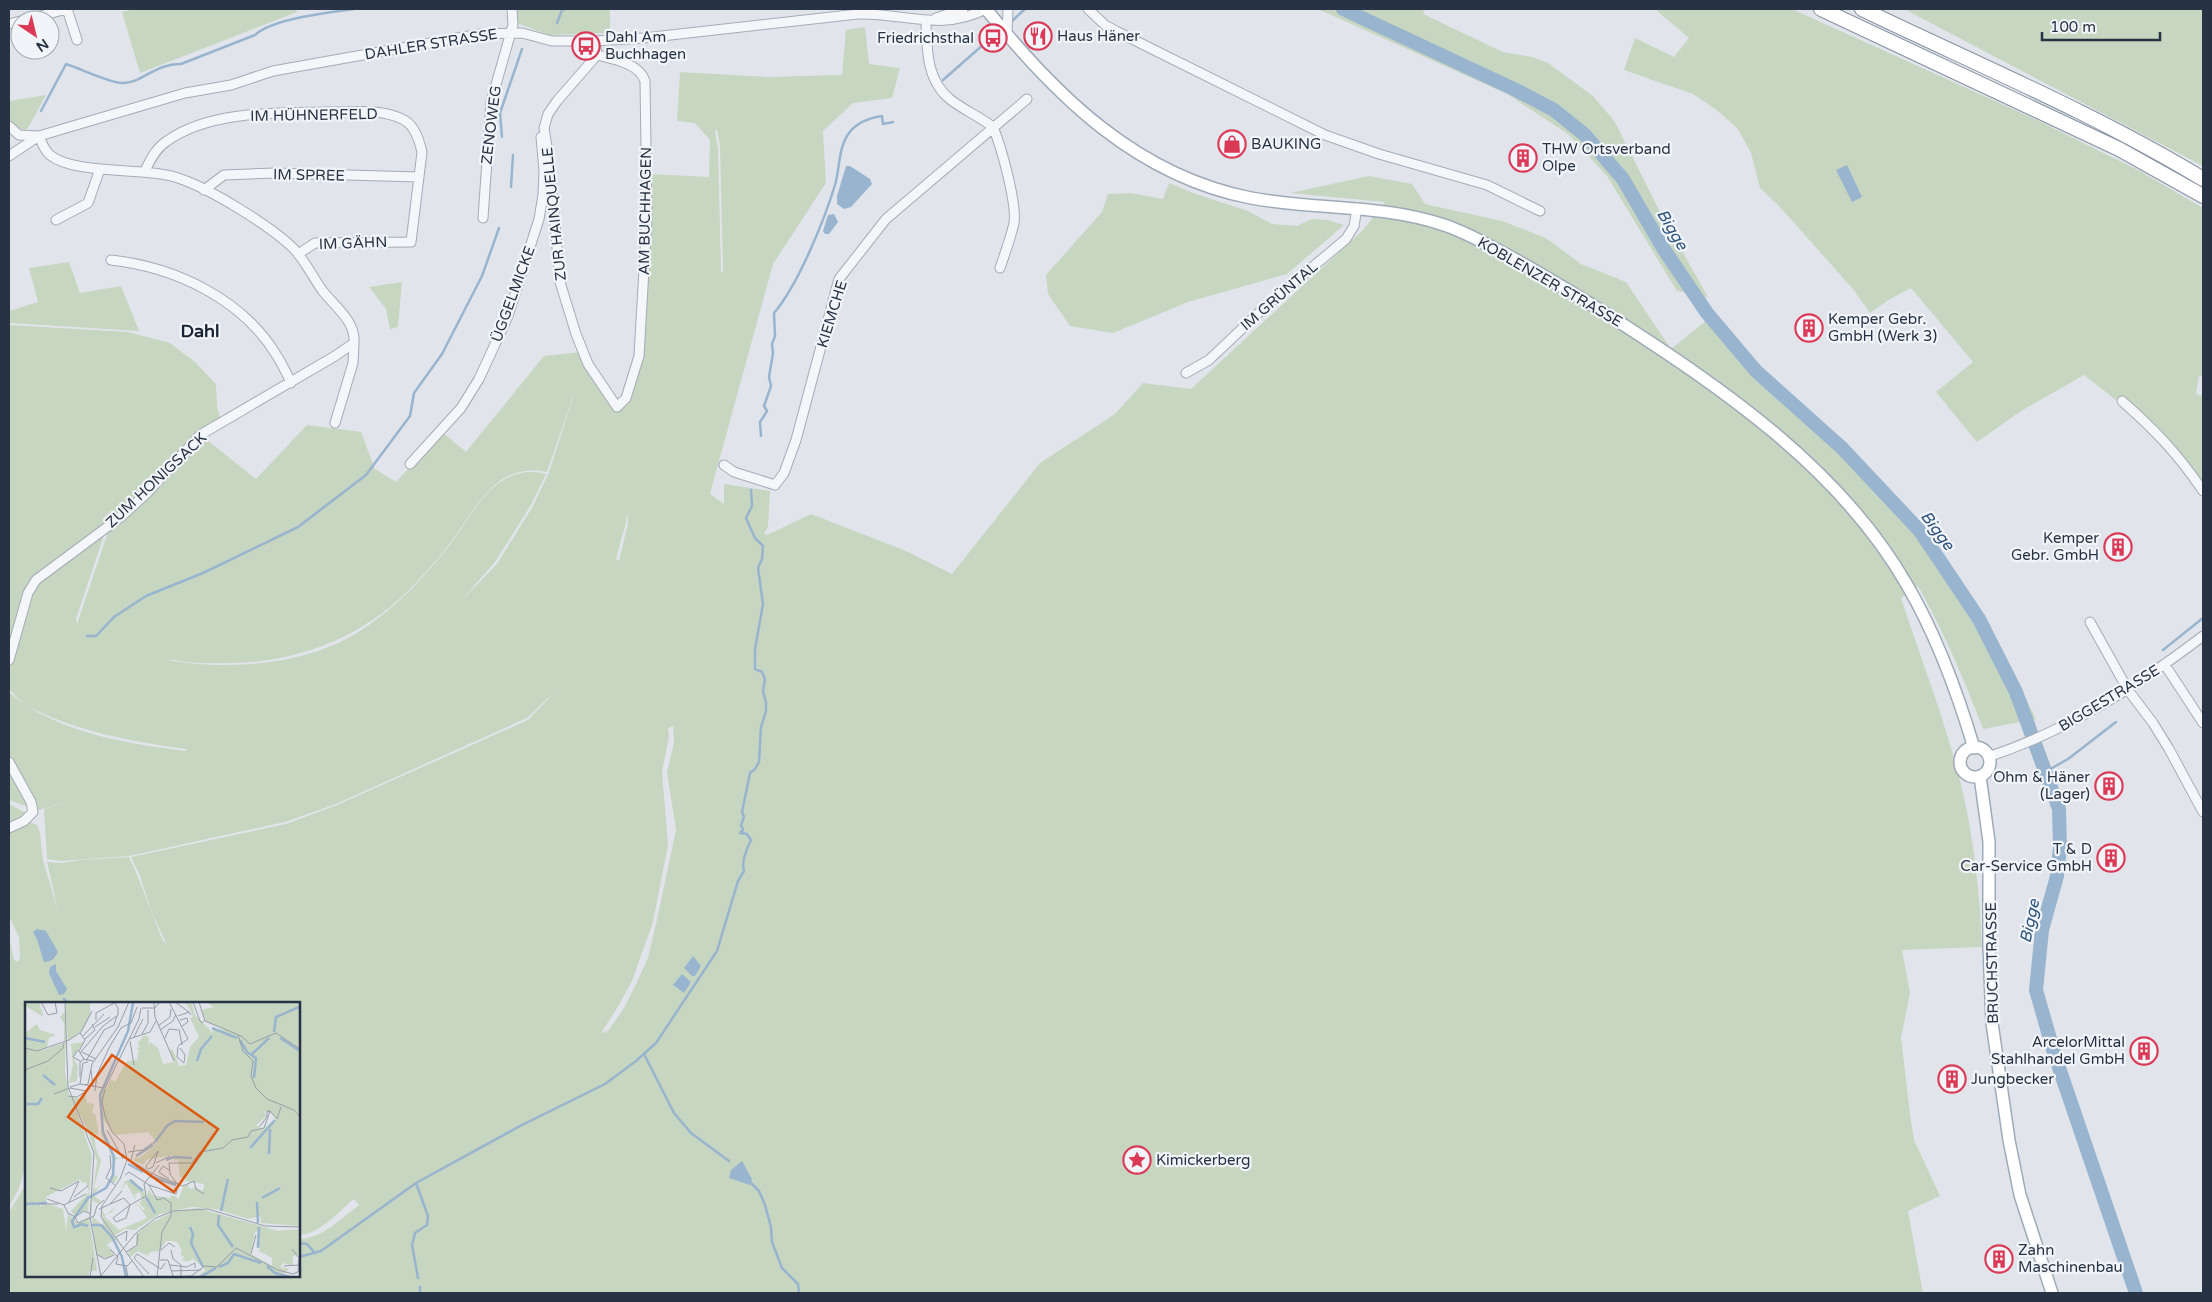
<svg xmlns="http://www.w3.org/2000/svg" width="2212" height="1302" viewBox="0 0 2212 1302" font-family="'Varela Round',sans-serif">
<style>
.green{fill:#c7d6c1;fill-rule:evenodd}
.water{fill:#98b4ce}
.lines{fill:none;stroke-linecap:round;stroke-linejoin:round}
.stream{stroke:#98b4ce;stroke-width:2.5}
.river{stroke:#98b4ce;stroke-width:14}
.minor-casing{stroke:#a5acb6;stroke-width:11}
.major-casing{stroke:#9faab8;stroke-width:14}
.highway-casing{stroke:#8793a3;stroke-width:16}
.minor{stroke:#f4f6f9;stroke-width:9}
.major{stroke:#fff;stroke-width:11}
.highway{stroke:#fff;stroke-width:14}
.labels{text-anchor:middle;stroke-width:4.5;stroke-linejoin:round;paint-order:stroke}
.poi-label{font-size:15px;fill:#273344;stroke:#f1f4f8;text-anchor:start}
.street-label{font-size:15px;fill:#273344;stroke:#f1f4f8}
.water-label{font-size:16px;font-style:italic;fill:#2d537d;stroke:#f1f4f8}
.quarter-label{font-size:18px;font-weight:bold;fill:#1a2435;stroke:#f1f4f8}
.inset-river{fill:none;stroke:#98b4ce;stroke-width:2.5}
.inset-road{fill:none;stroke:#979ea8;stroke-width:1}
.view{fill:#de570f;fill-opacity:0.15;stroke:#de570f;stroke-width:2.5}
.inset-edge{fill:none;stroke:#273344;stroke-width:2.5}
</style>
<rect width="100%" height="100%" fill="#e1e5eb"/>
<path class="green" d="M133,9h163l1,3 -157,61 -18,-61z
M516,9h104l-10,1v23l-61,2 -32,-12z
M1318,9h107l-2,5 80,38 29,5 16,6 45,33 22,26 46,92 47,83 -31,-6 -70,-115 -39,-42 -61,-40z
M1659,9h133l245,111 101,50 65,38v169l-4,-1 -3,18 7,2v87l-27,-36 -92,-72 -63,36 -44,31 -41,-50 37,-30 -62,-74 -21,11 -20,14 -17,-24 -74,-83 -19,-18 -9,-35 -13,-24 -20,-18 -25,-17 -69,-24 11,-32 39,19 15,-19 -32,-27z
M1904,9h299v157z
M865,27l4,37 31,4 -8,30 -39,5 -30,28 3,52 -53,81 -63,230 14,10v-20l46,7 -2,36 -4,6 3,2 44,-21 95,37 46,23 88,-111 75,-49 28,-31 48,6 172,-159 22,-28 -95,-9 79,-17 43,8 13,20 77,17 44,17 35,26 45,18 45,67 36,-29 222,215 59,89 48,95 -53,10c-19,-50 -39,-97 -65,-143l-17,12c22,67 49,135 64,204 10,48 15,96 17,145l-80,3 8,43 -9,45 9,76 4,26 26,56 -32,15 15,82h-1914v-81l17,-28v92h273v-37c22,0 43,-21 60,-34l-5,-6c-16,13 -34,35 -55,36v-232h-273v154c-2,19 -6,33 -17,49v-270l5,24 4,2 2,-5 -1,-20 -10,-21v-85l21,-9 7,3 3,8 3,27 15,51 -11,-49 15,1 18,-3 49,-3c13,27 22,56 34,84l3,2 -14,-30 -12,-37 -9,-19 155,-33 51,-19 191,-85 29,-30 -30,28 -191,86 -51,18 -156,34 -68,5 -14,-2 -3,-50 25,-8 -34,10 -26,-51v-68c45,40 119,52 177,59v-2c-52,-7 -114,-18 -160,-44 -6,-4 -12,-11 -17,-16v-20l24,-82 73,-58 -30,90 1,5 33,-98 92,-90 54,43 51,-54 54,7 14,37 21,13 46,-50 24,20 78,-96 38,-4 35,56 24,-52 6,-53 2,-129 60,3 1,-37 -15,-17 -18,-2 3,-49 88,5 74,-2 4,-45zM717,129l3,17 3,125 -2,1 -3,-123 -3,-18zM578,382l-29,90 -16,34 -36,58 -38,39 36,-41 36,-57 15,-31c-15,-4 -31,-2 -44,7 -21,13 -33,38 -48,58 -25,34 -58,69 -94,92 -52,34 -133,40 -192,29 6,-1 12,2 18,2 15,2 31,1 46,1 66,-1 127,-25 174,-70 17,-17 34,-36 47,-54 25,-34 44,-77 94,-67zM627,512l1,11 -9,38 -3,-2 10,-37zM673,726l1,17 -7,29 9,58 -20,94 -8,34 -11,24 -13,26 -16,23 -7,2 18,-28 13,-24 21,-59 15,-77 -6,-73 7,-35 -1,-9z
M46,95l-18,33 -3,2 -7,-2 -9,-10v-17z
M1169,183l24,10 55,18 24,13 25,2 15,-7 15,1 17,5 -57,49 -99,28 -75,31 -43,-7 -22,-32 -2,-19 56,-63 6,-18 23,-1 32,6z
M69,262l11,31 41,-7 18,45 -130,-8v-12l29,-9 -9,-34z
M402,282l-4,45 -8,2 -4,-20 -17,-22z
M9,325l119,7 42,11 25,19 21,22 1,23 5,16 -23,12 -53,58 -112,87 -25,76z
M9,765l20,39 -3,2 -17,-6z
M9,804l17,9 -3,6 -14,7z"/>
<path class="water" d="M1847,165l15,32 -10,5 -16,-32z
M846,166h4l20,13 2,5 -21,23 -7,2 -7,-5v-8z
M834,214l4,8 -9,12h-4l-2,-3 5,-16z
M37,929l9,2 12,21c-3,6 -6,10 -14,10 -4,-10 -5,-21 -11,-30z
M693,956l8,10 -6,10h-3l-8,-8z
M56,964v7l11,18 -3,5 -5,1 -10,-22 1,-6z
M682,974l9,8 -7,11 -11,-8z
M742,1161l10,18 -2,6 -21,-7 2,-8z"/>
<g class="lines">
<path class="stream" d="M1012,21l13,-12
M557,23l5,-13 3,-1
M943,80l49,-43
M41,111l25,-47c13,4 44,19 56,19 19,1 34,-20 59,-19l74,-29c17,-16 75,-23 99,-26
M502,137l-2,-24 22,-64
M511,187l2,-32
M761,436l-1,-14 7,-11 -3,-5 7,-20 -2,-9 4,-24 -1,-9 3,-8 -1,-23c24,-28 50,-92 61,-128 5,-17 3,-37 14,-52 8,-11 20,-15 33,-17l1,8 10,-2
M87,636h9l18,-19 32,-21 57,-23 95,-46 68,-52 44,-59 4,-23 28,-39 40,-78 17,-48
M2163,650l40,-32
M2045,772l23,-13 48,-37
M64,999l4,4
M644,1054l30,59 17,20 38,28
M750,1182l9,9 6,14 6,22 1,15 10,26 16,16 1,9
M416,1183l12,33 -1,9 -12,8 -3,12 6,33
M299,1243l8,1 8,9
M299,1257l22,-6 95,-68 104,-57 85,-42 31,-23 20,-18 61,-92 21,-70 6,-10c-3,-9 3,-23 7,-31l-4,-6 -7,-1 3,-3 -2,-5 3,-8 -2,-5 8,-39 5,-4 4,-7 2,-35 5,-16v-8l-3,-12 2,-12 -3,-7 -7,-3v-20l8,-45 -5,-36 4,-9 1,-13 -8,-8 -9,-20 6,-12 -1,-16
M420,1287v6"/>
<path class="river" d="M1343,9l173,81 38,20 31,25 38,44 40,69 44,65 49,58 86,77 78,83 59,88 37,73 43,117 1,39 -3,28 -15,54 -6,60 18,63 82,240"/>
<g class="minor-casing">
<path id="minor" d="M1088,9l17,16 11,6 209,104 54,19 108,31 53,26
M936,18l27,-9
M25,20l42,-11 10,31
M926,21c1,28 0,60 25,79 13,10 29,17 42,27
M9,24l11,-3
M1007,34l1,-25
M595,41l2,14c16,4 42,8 48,26l2,136 -8,139 -13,42 -9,9 -29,-43 -12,-30 -16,-52 -10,-117 -6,-37 4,-14 9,-13 40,-46
M9,126l10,9 19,1
M993,127c8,19 24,76 21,96 -3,14 -9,30 -14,45
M9,156l30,-20 146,-43 46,-8 42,-14 207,-37 42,-1 30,8h43l49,-3 214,-24c49,-1 81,18 128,-5
M145,171c5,-11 11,-23 22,-30 43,-31 112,-28 162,-29 24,0 53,-4 75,8 11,6 15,20 18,32l-11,90 -96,1 -17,11
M204,190l20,-15 51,-2 144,4
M483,218l8,-116 22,-77 -1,-16
M56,220l32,-17 12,-34
M111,260c64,7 132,39 166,96 5,8 10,18 14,27
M1186,373l23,-13 58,-55 79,-66 8,-13 3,-18
M2122,401c33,29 56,53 81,90
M335,423l18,-60 1,-20
M410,464l51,-56 18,-29 29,-63 31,-97 4,-24 1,-24 -3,-34
M724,465l10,7 41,13 9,-12 12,-33 43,-161 47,-60 141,-120
M2090,622l38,68 25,33 16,26 34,63
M9,660l19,-67 8,-13 86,-64 25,-23 53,-58 135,-79 19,-13c2,-22 -20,-37 -32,-53 -10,-14 -18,-32 -31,-44 -24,-22 -79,-56 -110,-67 -34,-13 -105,-3 -131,-24 -6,-5 -8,-12 -11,-19
M2165,665l38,58
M1988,757c79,-26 149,-71 215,-121
M9,762l22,40 2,10 -9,9 -15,7"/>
</g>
<g class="major-casing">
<path id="major" d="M986,9c70,87 151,167 265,189 64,12 131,6 193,27 19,6 36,16 54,25 38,20 75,43 112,66 112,72 230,152 297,269 30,51 50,106 67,163
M1960 762a15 15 0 1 1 30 0a15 15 0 1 1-30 0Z
M1980,776l9,66v104l3,77 17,117 11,55 32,98"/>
</g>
<g class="highway-casing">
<path id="highway" d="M1821,9l298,140 84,47
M1862,9c114,55 232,104 341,170"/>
</g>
<use href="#minor" class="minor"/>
<use href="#major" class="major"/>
<use href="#highway" class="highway"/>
</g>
<defs>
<g id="restaurant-ring" transform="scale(1.4375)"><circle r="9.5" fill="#f1f4f8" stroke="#db3a57" stroke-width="1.5"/><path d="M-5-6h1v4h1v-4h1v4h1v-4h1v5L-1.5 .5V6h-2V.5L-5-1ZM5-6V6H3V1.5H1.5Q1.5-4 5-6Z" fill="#db3a57"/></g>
<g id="bus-ring" transform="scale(1.4375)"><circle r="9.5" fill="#f1f4f8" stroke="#db3a57" stroke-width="1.5"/><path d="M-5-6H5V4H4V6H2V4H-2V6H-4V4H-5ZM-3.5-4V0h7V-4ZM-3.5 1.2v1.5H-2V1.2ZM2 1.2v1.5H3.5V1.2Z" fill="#db3a57"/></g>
<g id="shop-ring" transform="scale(1.4375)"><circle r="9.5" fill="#f1f4f8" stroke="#db3a57" stroke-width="1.5"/><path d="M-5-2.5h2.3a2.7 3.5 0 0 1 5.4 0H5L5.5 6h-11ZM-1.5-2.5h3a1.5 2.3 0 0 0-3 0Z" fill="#db3a57"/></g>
<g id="building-ring" transform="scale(1.4375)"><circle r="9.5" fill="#f1f4f8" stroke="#db3a57" stroke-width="1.5"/><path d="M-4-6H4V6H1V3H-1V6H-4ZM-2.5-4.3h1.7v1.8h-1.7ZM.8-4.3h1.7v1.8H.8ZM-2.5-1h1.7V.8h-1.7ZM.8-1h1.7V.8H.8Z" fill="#db3a57"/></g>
<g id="sight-ring" transform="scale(1.4375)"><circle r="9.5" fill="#f1f4f8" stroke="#db3a57" stroke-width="1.5"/><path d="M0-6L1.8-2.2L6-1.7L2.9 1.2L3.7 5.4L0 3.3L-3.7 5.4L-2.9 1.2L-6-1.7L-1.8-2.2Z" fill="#db3a57"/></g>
</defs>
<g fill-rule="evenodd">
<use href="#restaurant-ring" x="1038" y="36"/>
<use href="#bus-ring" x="993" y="38"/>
<use href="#bus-ring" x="586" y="46"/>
<use href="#shop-ring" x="1232" y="144"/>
<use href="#building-ring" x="1523" y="158"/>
<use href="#building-ring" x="1809" y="328"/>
<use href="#building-ring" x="2118" y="547"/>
<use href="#building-ring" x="2109" y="786"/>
<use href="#building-ring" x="2111" y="858"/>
<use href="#building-ring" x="2144" y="1051"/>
<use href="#building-ring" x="1952" y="1079"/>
<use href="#sight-ring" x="1137" y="1160"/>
<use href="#building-ring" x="1999" y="1259"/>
</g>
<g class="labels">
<g class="poi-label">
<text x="1057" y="41">Haus Häner</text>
<text x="605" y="42">Dahl Am<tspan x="605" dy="17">Buchhagen</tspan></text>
<text x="974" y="43" text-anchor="end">Friedrichsthal</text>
<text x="1251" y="149">BAUKING</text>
<text x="1542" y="154">THW Ortsverband<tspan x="1542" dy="17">Olpe</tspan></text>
<text x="1828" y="324">Kemper Gebr.<tspan x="1828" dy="17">GmbH (Werk 3)</tspan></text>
<text x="2099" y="543" text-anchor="end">Kemper<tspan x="2099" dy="17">Gebr. GmbH</tspan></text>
<text x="2090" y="782" text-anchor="end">Ohm &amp; Häner<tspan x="2090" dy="17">(Lager)</tspan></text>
<text x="2092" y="854" text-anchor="end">T &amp; D<tspan x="2092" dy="17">Car-Service GmbH</tspan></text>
<text x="2125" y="1047" text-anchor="end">ArcelorMittal<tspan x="2125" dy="17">Stahlhandel GmbH</tspan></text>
<text x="1971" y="1084">Jungbecker</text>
<text x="1156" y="1165">Kimickerberg</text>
<text x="2018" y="1255">Zahn<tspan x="2018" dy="17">Maschinenbau</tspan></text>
</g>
<g class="street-label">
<text transform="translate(431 44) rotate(-9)" y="5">DAHLER STRASSE</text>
<text transform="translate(314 115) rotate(-1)" y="5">IM HÜHNERFELD</text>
<text transform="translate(491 125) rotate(-83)" y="5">ZENOWEG</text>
<text transform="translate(309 175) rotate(1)" y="5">IM SPREE</text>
<text transform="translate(645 211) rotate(-89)" y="5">AM BUCHHAGEN</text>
<text transform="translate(554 214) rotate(-96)" y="5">ZUR HAINQUELLE</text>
<text transform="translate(353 243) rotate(-2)" y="5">IM GÄHN</text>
<text transform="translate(1550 282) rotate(30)" y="5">KOBLENZER STRASSE</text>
<text transform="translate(513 294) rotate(-70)" y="5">ÜGGELMICKE</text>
<text transform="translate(1279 296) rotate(-41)" y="5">IM GRÜNTAL</text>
<text transform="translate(832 314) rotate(-73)" y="5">KIEMCHE</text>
<text transform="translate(156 480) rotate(-43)" y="5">ZUM HONIGSACK</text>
<text transform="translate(2109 698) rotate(-31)" y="5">BIGGESTRASSE</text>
<text transform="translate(1992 963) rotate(-91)" y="5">BRUCHSTRASSE</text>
</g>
<g class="water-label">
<text transform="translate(1673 229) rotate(59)" y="6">Bigge</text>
<text transform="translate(1938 530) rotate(53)" y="6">Bigge</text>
<text transform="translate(2029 921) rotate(-78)" y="6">Bigge</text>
</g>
<g class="quarter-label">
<text x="200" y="337">Dahl</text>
</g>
</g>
<g transform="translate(25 1002)">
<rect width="275" height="275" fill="#e1e5eb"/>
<path d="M0,0h14l5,15 -19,-11zM37,0l4,18 -1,51 4,25 12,3 4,-6 2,10 7,1 -2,9 3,1 4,20 -5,-1 2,16 5,12 -7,26 2,2 7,-7 -10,13 9,7 -4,2 -6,-4v16l11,10v-5l18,24 -5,-5 -9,4 7,10 -5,4 -9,-1 -5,-7 -4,-45 6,-44 -9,-30 -14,-27 18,52 -4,56 -3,-2 -10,6 -4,-5 18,-19 -3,-10 -4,1 -2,-4 -34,18v7h-6v3l7,-3 16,5 3,21 2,-17 10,10 11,-6 8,54h-6l1,-4 -3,5v5h-64v-244l12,-9 3,6 16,5 -7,3 -2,9 -7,4 24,-8v-20l-4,-6 4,-5zM40,0h25v14l-7,13 -15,12zM160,0l7,2 3,11 18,18v-4l11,1 -17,-8 -6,-12 13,-3 -8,-5h94v224l-39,-3 -1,-7 -12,3 -32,-10 -24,-2 -32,7 -25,16 -10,-1 -10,6 -12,-14 -1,-10 4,4 10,-9 -5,7 7,-4 -14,7 15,14 28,-12 -9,-13 -4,1 4,-2 5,6 2,-1 -6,-6 3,-3 -2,-8 -5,2 1,6 -10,-17 -6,9 5,-11 7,-2 15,17 2,-7 3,6 18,3 2,-3 7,4 4,-12 5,-3 1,4 4,1 1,-3 8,5 2,-4v-3l-19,-3 1,-4h-6l-2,-17 -4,1 -2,-6 -26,5 -2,5 -10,-4 1,-4 4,1 18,-14 -2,-4 -7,-8 -33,3 -12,-16 -3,-18 1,-12 6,-2 4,-8 4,3 12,-21 10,-1 2,-10 -3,-2 4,-1 -2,-4 6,-8 5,3 -1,10 2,-6 8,6 5,16 11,-2 -5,-13 4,1 6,16 7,-1 4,-18 9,-10 -9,-19 3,-1 -2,-6zM239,109l8,2 4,6 -15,11 -1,-4h-5l12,-10zM59,40l-11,16 5,8 -1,15 -8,2 4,-18 -2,-21zM77,118l3,16 10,21 5,1 -5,2 -1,15 4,2 -4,6 -5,-2 4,-8 -1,-17 -11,-22zM173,206l80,23 22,-2v26l-7,1v10l-10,-3 -3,4 9,2 -6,6 8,2h-95l9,-6 -1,-3 -11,-9 -6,3 -5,-2 2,-3 -4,-3 2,-2 -4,-9 -5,-2h-7l-6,10 -10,1 -2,4 -10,-5 -8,6 -2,-6 8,-5v-10l8,-9 28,-15zM235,227l-4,16 4,2 -1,4 13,7v8l-21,-12 4,-22z" fill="#c7d6c1" fill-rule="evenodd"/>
<path class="inset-river" d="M187,26l25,10M249,30l2,-15 23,-10M0,36l20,4M255,36l20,13M215,38l7,12 9,6 -2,20M227,52l17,-16M172,59l4,-12 11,-13M18,73l12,10M2,102h11l4,-6M130,140l12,-16 8,-5 29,1M225,146l25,-28M244,152l1,-25M111,154l17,-11M141,158l7,-3 19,1M103,162l15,8M125,174l26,9M105,178l13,11M121,195l9,16M237,196l18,-10M232,200l1,21M0,202l22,-1M196,209l7,-32M194,213l-1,10 15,22M67,223h9l11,12 10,20 4,20M63,224l-6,-2 -8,3 -2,-6 16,-23 18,-10 7,-13 1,-18 -11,-25 -3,-37 28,-64 5,-28M165,225l3,7 -2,9 12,24M233,246l1,-21M242,264l8,7 15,4M194,265l9,-4 6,-9 27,9M175,275l16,-9"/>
<path class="inset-road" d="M16,0l7,13 9,-2 -2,-11M40,0l3,85 26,66 -4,64 11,60M129,0l1,15 19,44M144,0l19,37 -10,7M150,0l14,10M168,0l7,19 2,2 3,-3M174,0l6,19 36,15 9,8 26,-11 24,16M117,6h13l5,-6M153,14l11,-4 2,3M71,18v-7l18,-10M155,18l7,-2 1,4 -6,4M133,24l12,-9 1,-8M70,25l15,-10M154,27l3,16M135,28l13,-9 3,-7M55,31l5,7 -6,11 5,8 9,2M117,32l6,-11v-13M213,33l5,16 10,10 -2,15 5,12 11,11 27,11 6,7M58,34l21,-22M109,35l9,-18M140,36l4,-9 9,1M60,37l10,-9 -3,-6M104,37l21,-7 6,-11M105,39l4,24M153,45l-1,10 7,6 1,-8 -5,-7M0,46l12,3 32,-11 12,-8 11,-21M53,48l-5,7 7,4M57,50l14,7M55,51l23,-27 15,-11v-7l-4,-6M61,59l18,-31 10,-5 3,-9M0,68l23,-9 15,-13 1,-5M66,68l2,17M55,75v-15l4,-3M55,82l3,-21 5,-1M60,83l3,-1 4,-20 26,-37 11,-25M45,85l10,-3 24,4M80,86l34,-69 2,-11M80,87l-3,13 3,14 7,16 12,12 3,16 -7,19 -18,27 -1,11 43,60M70,89l2,-17 13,-28 11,-18 10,-5 6,-16M29,92l16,-6 16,3M43,94l9,1 8,-5M235,124l7,-9v-6h3M82,128l16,29M103,150l15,-2 11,-8 1,3M85,153l1,12 -5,11 9,7M101,156l27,16 30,12 11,-5 2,8 8,5M106,158l4,-15M131,161l14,-7M122,167l-1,-3 12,-15M123,167l5,-2 5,-16M144,168l-6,-4 -4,6 10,7M100,173l4,-3 20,13 27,9 2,-9 -8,-11 -1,-11h23l8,-11 23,-4 9,-8 16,-3 3,-6 13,-3 6,-17 7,8 4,-12M124,183l8,15 7,-2M25,186l11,3 18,-10 -10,21M49,195l14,-11M22,197l17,6 4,8 7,4M14,202h19M85,202l12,-13M39,203l22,-11M74,207l25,-11 6,7 -17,13 3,4 10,-4 4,-13 16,-9 -2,-12 15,-19M50,215l3,6 16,-7 3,-10 7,-6M50,215l9,-6 7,3M91,235l11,-6 -1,10M85,247l8,8 -2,7 11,2M267,247l7,9 -1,14M136,248l8,-7 6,4M146,248l2,9 8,6v11M101,250l11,-7 1,-12M71,252l9,5 9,-4M226,252l5,-19M135,258h8l5,16M145,263l17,2 8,-4v5M259,264l15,-1M146,269l30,-1M124,272l-15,-16 3,-4 24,15 4,-6M65,275l3,-19M75,275l36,-44 20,-15 17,-7 35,-2 57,17 35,1M103,275l-2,-10 6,-6M132,275l5,-45 9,-16v-13l-7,-5M144,275l22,-1 14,-10 12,1 19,-19 42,22 15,4 7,-3"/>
<path class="view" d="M87,53l106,74 -44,63 -106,-75z"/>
<rect width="275" height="275" class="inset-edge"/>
</g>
<rect width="2212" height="1302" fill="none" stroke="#273344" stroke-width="20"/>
<g transform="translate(35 35) rotate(145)"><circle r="24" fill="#f1f4f8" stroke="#a0a7b0"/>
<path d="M0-4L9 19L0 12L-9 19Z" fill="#db3a57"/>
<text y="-8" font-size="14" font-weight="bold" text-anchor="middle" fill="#273344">N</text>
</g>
<path d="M2042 32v8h118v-8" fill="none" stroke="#273344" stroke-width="2.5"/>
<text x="2050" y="32" font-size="15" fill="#273344" stroke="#f1f4f8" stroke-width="4" paint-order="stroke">100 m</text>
</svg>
